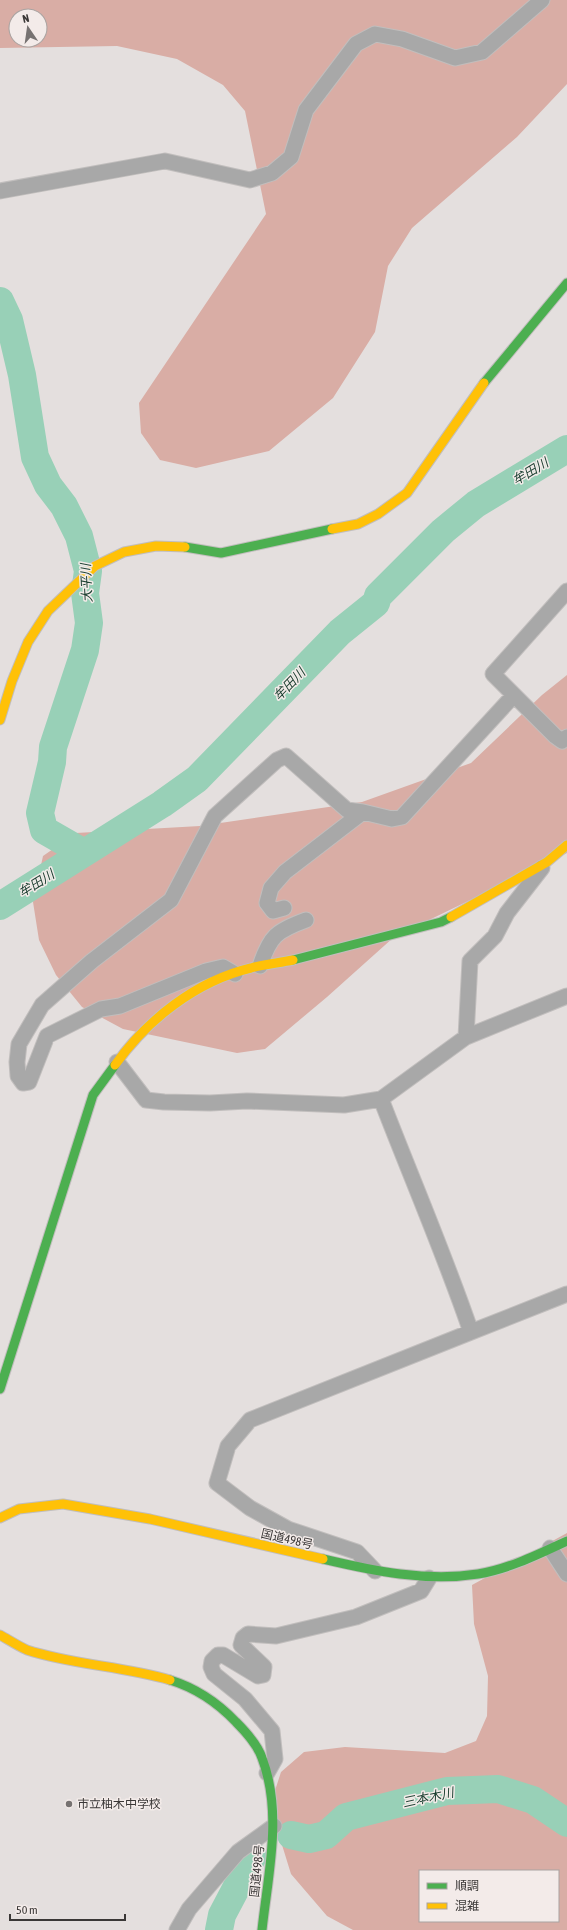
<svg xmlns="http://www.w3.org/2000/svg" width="567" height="1930" viewBox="0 0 567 1930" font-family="'Asap Condensed','Noto Sans JP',sans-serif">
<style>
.forest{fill:#d9ada5;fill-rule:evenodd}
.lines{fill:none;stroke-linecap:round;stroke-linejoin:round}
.river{stroke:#98d0b7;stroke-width:28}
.street-casing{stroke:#c1bebd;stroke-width:17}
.fast-casing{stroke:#c1bebd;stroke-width:11}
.slow-casing{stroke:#c1bebd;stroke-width:11}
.street{stroke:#a8a8a8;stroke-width:15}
.fast{stroke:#4caf50;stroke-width:9}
.slow{stroke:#ffc107;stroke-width:9}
.poi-dot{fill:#767271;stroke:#f3ebe9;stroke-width:1.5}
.labels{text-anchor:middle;stroke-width:3;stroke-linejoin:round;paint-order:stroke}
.street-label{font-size:12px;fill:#3a3736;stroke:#f3ebe9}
.poi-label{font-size:12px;fill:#3a3736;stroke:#f3ebe9;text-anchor:start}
.water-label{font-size:13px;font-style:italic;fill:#1e4233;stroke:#f3ebe9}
</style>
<rect width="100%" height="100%" fill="#e4dfde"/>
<path class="forest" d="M0,0h567v84l-50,53 -105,91 -24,38 -13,66 -42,66 -64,53 -73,17 -36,-8 -19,-27 -2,-30 127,-189 -21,-103 -22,-26 -46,-26 -60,-13 -117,2zM16,16h24v24h-24z
M567,675v178l-173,84 -67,60 -62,52 -28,4 -114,-24 -41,-22 -26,-32 -17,-35 -6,-38 10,-46 33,-23 124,-7 162,-24 109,-39 71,-68z
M567,1533v397h-214l-26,-14 -36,-42 -21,-68 11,-34 23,-20 41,-5 100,6 31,-12 11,-25 1,-40 -14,-52 -2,-39zM420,1871h138v50h-138z"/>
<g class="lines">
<path class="river" d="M0,301l9,19 13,55 13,82 13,28 16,21 15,30 9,35 -3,22 4,30 -4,27 -32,97 -1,15 -12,51 4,17 40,23
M0,906l162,-102 35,-25 143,-147 36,-29 2,-7 65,-65 33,-27 91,-55
M291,1835l18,4 17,-4 20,-18 101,-26 51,-2 35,11 34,23
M219,1930l3,-15 31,-59"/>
<g class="street-casing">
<path id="street" d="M0,191l165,-30 85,19 22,-7 19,-16 15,-47 50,-66 19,-10 27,5 53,19 27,-6 60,-52
M567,591l-74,83 62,62 7,5 5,-4
M284,908l-11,3 -6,-8 4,-15 14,-16 78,-60 29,7 10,-2 112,-122
M260,966c10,-30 16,-35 46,-46
M235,974l-12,-7 -17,4 -86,35 -19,3 -54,27 -18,46 -6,1 -5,-7 -1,-14 2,-18 23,-39 50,-44 79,-61 44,-84 62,-56 9,-4 61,54 16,2
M466,1037l4,-76 25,-25 12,-23 35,-45
M117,1062l29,38 18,2 46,1 37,-2 97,4 37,-6 85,-62 101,-41
M471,1332l96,-38
M550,1548l17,26
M375,1571l-18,-19 -69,-23 -38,-21 -33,-25 11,-37 22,-26 221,-88c-27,-79 -60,-155 -90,-233
M267,1773l8,-14 -3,-28 -27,-32 -31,-25 -3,-7 1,-6 6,-6h5l35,21 5,-1 1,-8 -23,-22 2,-7 5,-4 28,2 80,-19 65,-26 8,-13
M177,1930l12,-21 49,-57 36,-26"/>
</g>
<g class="fast-casing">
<path id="fast" d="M484,383l83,-100
M185,547l36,6 111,-24
M293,960l148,-38 10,-5
M0,1389l93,-294 22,-30
M323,1559c51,12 103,23 155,15 31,-5 61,-20 89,-33
M170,1680c26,8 47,22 66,42 9,9 22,24 26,36 21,55 6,116 0,172"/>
</g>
<g class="slow-casing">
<path id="slow" d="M332,529l26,-5 20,-10 29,-21 77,-110
M0,720l12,-39 16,-39 20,-31 47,-45 29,-14 32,-6 29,1
M451,917l96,-55 20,-17
M115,1065c32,-45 81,-84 136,-97 14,-4 28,-5 42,-8
M0,1518l19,-9 44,-5 87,15 173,40
M0,1635c9,5 18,11 27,15 46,15 96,16 143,30"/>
</g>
<use href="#street" class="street"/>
<use href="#fast" class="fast"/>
<use href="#slow" class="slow"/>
</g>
<circle class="poi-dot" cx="69" cy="1804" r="4"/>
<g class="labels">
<g class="street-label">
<text transform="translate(287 1539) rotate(13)" y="4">国道498号</text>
<text transform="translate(257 1871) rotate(-84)" y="4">国道498号</text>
</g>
<g class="poi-label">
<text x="77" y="1808">市立柚木中学校</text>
</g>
<g class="water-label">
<text transform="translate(530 471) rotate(-31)" y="5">牟田川</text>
<text transform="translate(86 583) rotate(-93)" y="5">大平川</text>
<text transform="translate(289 684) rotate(-46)" y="5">牟田川</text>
<text transform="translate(36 883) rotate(-32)" y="5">牟田川</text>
<text transform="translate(428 1797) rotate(-12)" y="5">三本木川</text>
</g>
</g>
<rect x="419" y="1870" width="140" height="52" fill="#f3ebe9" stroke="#a9a3a1"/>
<rect x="427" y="1883" width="20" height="6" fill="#4caf50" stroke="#a9a3a1"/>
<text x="455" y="1890" font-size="12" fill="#3a3736">順調</text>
<rect x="427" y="1903" width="20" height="6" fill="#ffc107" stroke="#a9a3a1"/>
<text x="455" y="1910" font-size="12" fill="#3a3736">混雑</text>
<g transform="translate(28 28) rotate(347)"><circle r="19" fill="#f3ebe9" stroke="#a9a3a1"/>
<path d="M0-3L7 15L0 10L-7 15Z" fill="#767271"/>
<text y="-6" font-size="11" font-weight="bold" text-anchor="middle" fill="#3a3736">N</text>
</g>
<path d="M10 1914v6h115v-6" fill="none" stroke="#3a3736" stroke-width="2"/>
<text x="16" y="1914" font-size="12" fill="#3a3736" stroke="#f3ebe9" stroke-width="3" paint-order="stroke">50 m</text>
</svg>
